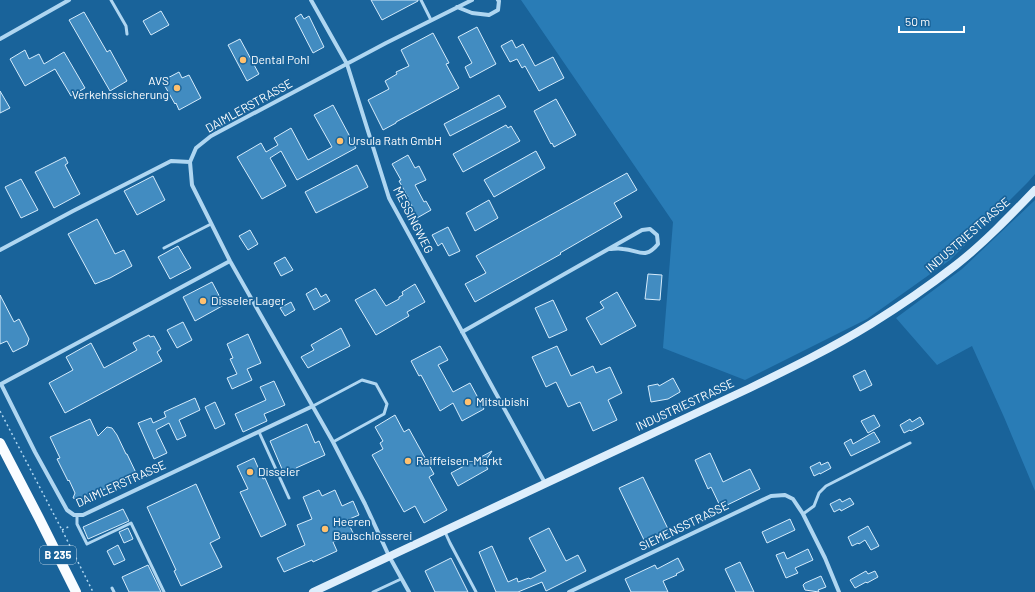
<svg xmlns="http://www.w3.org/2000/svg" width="1035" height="592" viewBox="0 0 1035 592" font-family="Barlow,sans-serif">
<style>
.green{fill:#297cb6}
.building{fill:#428cc1;stroke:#d6ecfc}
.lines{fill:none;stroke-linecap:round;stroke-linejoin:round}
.path{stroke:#afd6f1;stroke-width:1.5;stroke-dasharray:2 3;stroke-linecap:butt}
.lane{stroke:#afd6f1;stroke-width:3}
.street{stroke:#afd6f1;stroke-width:4}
.secondary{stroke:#ddeefc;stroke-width:8}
.primary{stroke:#f9fcff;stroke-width:10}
.poi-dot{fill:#ffc16f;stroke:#19639a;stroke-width:1.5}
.labels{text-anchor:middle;stroke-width:3.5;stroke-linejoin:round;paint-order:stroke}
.shield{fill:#19639a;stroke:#bad0e1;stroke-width:1}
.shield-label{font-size:11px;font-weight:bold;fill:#fff}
.poi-label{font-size:12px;fill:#fff;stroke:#19639a;text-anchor:start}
.street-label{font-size:12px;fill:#fff;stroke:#19639a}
</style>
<rect width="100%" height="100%" fill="#19639a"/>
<path class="green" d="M521,0h514v174l-7,8 -78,78 -83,59 -122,61 -82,-32 10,-126z
M1035,200v291l-31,-74 -32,-71 -35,19 -41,-47 66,-49z"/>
<path class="building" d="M371,0h47v1l-36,19z
M161,11l8,14 -18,10 -8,-14z
M84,12l23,40 3,-2 17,31 -17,10 -41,-71z
M301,14l3,5 5,-3 15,31 -11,6 -18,-35z
M477,27l19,37 -26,14 -5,-11 7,-4 -14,-26z
M433,33l16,30 -3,1 13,24 -63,34v1l-13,7 -15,-30 21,-11 -4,-8 12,-7 -1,-2 13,-6 -8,-16z
M240,39l19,35 -12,7 -19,-36z
M512,40l4,8 7,-4 12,22 18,-9 11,21 -25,13 -14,-25 -3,2 -5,-9 -7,3 -9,-16z
M25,50l4,9 10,-5 5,10 20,-12 21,36 -14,8 -16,-27 -30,17 -15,-27z
M179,72l3,6 7,-3 12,23 -22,12 -3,-7 -1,1 -13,-23z
M0,91l10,17 -10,5z
M499,95l7,12 -56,29 -6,-12z
M556,99l20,36 -22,12 -2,-4 -1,1 -17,-33z
M333,105l23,43 -59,32 -16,-29 -11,7 16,28 -24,13 -25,-42 24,-14 5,9 12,-7 -4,-7 17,-10 17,32 24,-13 -18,-32z
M506,125l2,3 3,-2 9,15 -57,31 -10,-18z
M536,151l9,17 -51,29 -10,-17z
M408,155l7,13 4,-2 7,14 -11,5 9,17 2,-1 5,9 -14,8 -6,-12h1l-5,-9h1l-9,-16 2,-1 -9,-16z
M65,157l3,6 -3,2 15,29 -26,14 -19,-36z
M357,165l11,22 -52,26 -11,-21z
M627,173l10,17 -23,13 8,14 -62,36 1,1 -86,48 -10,-18 21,-11 -10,-17z
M153,176l12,24 -28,15 -13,-24z
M21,179l17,31 -17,8 -16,-31z
M489,200l9,18 -23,13 -9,-18z
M97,219l18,35 9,-4 8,16 -22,12 -15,6 -27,-50z
M448,227l12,24 -11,5 -7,-13 -4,3 -6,-11z
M250,230l8,14 -10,6 -9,-14z
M178,246l13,22 -21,11 -12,-22z
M285,257l8,13 -12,6 -7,-13z
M648,274l14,1 -2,25 -15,-1z
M212,282l12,23 -29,16 -12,-24z
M415,284l10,18 -18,10 2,4 -33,19 -21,-35 20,-11 11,17 13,-7v-2l4,-2 -1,-3z
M316,288l5,9 5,-3 4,7 -16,9 -8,-16z
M617,292l19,34 -35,19 -15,-27 18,-10 -4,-6z
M0,295l14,27 5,-3 10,20 -2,6 -14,7 -6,-11 -7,3z
M553,300l14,30 -18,8 -14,-30z
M291,302l4,8 -10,6 -5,-8z
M183,322l9,18 -15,8 -10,-18z
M341,328l9,18 -42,22 -7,-11 13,-7 -3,-5z
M248,334l13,29 -14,6 5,11 -20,9 -5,-11 10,-4 -7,-15 3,-1 -6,-14z
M149,335l1,2 4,-1 7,13 -4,3 5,9 -97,52 -16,-30 24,-13 -7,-13 25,-14 13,25 33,-18 -4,-7z
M440,346l8,14 -10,5 15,27 17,-9 14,26 -22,12 -9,-18 -13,8 -19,-36 -2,1 -8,-15z
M557,346l14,30 22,-10 3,7 14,-6 12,26 -14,7 9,20 -24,11 -13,-29 -12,5 -12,-25 -10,5 -14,-30z
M865,370l7,15 -12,6 -7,-15z
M673,378l7,13v1l-12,7 -17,3 -3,-16 10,-2 1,2z
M274,381l11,24 -21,9 3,7 -24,11 -8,-18 31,-14 -6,-13z
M195,398l5,12 -21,10 7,16 -9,4 -8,-17 -13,7 11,23 -13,6 -16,-36 13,-5 2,5 13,-6 -2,-5z
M215,402l10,22 -10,5 -10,-22z
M395,415l9,17 5,-3 25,45 -5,3 18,33 -23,13 -9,-17 -11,6 -32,-57 11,-6 -3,-6 3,-2 -8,-14z
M874,415l6,11 -12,7 -7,-12z
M920,417l4,7 -13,7 -1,-1 -6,3 -4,-8 10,-6 2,3z
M90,419l8,17 9,-9 5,1 5,7 9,19h1l10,21 -57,25 -7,-2 2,-5 -6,-13 -1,1 -11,-22 3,-1 -10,-21z
M307,424l8,19 4,-2 6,14 -29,13 2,3 -13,5 -15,-35z
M874,432l6,10 -29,14 -7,-13 7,-4 2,5z
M492,451l-8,12 4,6 -30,17 -7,-13z
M710,453l13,29 27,-13 10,20 -39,19 -10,-21 -3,2 -13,-29z
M254,458l9,21 2,-1 21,47 -25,12 -21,-45 8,-3 -11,-23z
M820,462l1,3 7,-3 3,6 -11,6v-1l-6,3 -4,-9z
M643,477l26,54 -24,11 -26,-54z
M196,484l24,54 -10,5 12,24 -41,19 -7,-15 2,-1 -29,-63z
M319,490l3,6 13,-6 7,16 11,-5 6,14 -12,5 6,13 -20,9 4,9 -24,11 -1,-2 -28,12 -7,-14 28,-13 -8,-20 15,-6 -9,-22z
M850,498l4,6 -13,7 -1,-2 -6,3 -4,-8 10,-5 2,3z
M123,509l6,12 -41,18 -5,-12z
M790,519l5,11 -28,13 -5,-11z
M868,526l11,20 -8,4 -6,-10 -6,4 -1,-1 -6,3 -4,-9z
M128,528l5,11 -9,4 -5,-11z
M549,528l17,33 12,-6 8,16 -40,20 -4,-9 -24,10h-22l-17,-40 13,-6 16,36 9,-4 1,4 11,-4 1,1 16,-8 -17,-33z
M118,545l7,15 -11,5 -7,-14z
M808,549l5,11 -18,8 3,5 -12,5 -10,-23 8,-3 3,7z
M451,558l17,34h-33l-10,-21z
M678,558l6,12 -8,4 1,1 -14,6 5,11h-37l-6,-13 30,-14 2,4z
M740,562l14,30h-18l-11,-23z
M148,565l13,27h-32l-7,-15z
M866,571l2,3 7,-3 3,6 -11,6 -1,-1 -11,6 -5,-8z
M821,576l5,11 -8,3 1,2 -14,-2 -2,-5 2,-2z"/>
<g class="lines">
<path class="path" d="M0,411l62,119 31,62
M62,530l8,-4v-1"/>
<path class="lane" d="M111,0l15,26 1,8
M421,0l10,20
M164,248l47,-24
M313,406l49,-26 14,4 11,20 -3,10 -51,28
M259,432l30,66
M803,514l11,-8 5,-13 7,-7 84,-43
M77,516v8l10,20 44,-21 33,69
M445,532l5,11 26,49
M112,588l2,4
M373,592l28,-13"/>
<path class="street" d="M311,0l36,64 42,134 156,285
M457,7l15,6 17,2 9,-5 1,-9 -1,-1
M0,39l69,-39
M0,250l73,-39 98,-50 19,1
M230,261l-229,123 34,68 32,58 7,5h9l230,-109
M462,332l180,-102 8,-1 7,6 1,9c-13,16 -19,6 -35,5 -5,-1 -9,0 -14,0
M409,592l-20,-36 -24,-52 -32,-62 -103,-181 -38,-76 -2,-23 6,-14 15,-12 175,-93 86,-43
M569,592l202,-96 14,-1 8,4 10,15 22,44 14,34"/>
<path class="secondary" d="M313,592l437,-204c41,-20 82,-40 121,-64 29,-18 58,-38 85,-59 28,-22 54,-49 79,-75"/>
<path class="primary" d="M0,443l39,75 37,74"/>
</g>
<g class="poi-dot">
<circle cx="243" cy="60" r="4"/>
<circle cx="177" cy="88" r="4"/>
<circle cx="340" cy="141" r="4"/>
<circle cx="203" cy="301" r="4"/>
<circle cx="468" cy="402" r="4"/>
<circle cx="408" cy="461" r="4"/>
<circle cx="250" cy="472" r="4"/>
<circle cx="325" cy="529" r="4"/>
</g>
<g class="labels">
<rect class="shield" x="40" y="546" width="36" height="18" rx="3"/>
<g class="shield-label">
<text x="58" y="559">B 235</text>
</g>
<g class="poi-label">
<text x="251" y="64">Dental Pohl</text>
<text x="169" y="85" text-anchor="end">AVS<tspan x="169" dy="14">Verkehrssicherung</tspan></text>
<text x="348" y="145">Ursula Rath GmbH</text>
<text x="211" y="305">Disseler Lager</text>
<text x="476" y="406">Mitsubishi</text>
<text x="416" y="465">Raiffeisen-Markt</text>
<text x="258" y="476">Disseler</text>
<text x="333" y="526">Heeren<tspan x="333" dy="14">Bauschlosserei</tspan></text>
</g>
<g class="street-label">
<text transform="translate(249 106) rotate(-29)" y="4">DAIMLERSTRASSE</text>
<text transform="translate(413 220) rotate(63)" y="4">MESSINGWEG</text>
<text transform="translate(968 235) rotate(-41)" y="4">INDUSTRIESTRASSE</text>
<text transform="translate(685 405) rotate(-25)" y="4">INDUSTRIESTRASSE</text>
<text transform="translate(121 484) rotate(-24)" y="4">DAIMLERSTRASSE</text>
<text transform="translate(684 526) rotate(-26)" y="4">SIEMENSSTRASSE</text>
</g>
</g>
<path d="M899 26v6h65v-6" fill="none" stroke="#ffffff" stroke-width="2"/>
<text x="905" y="26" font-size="12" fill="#ffffff" stroke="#19639a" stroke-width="3" paint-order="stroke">50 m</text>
</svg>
